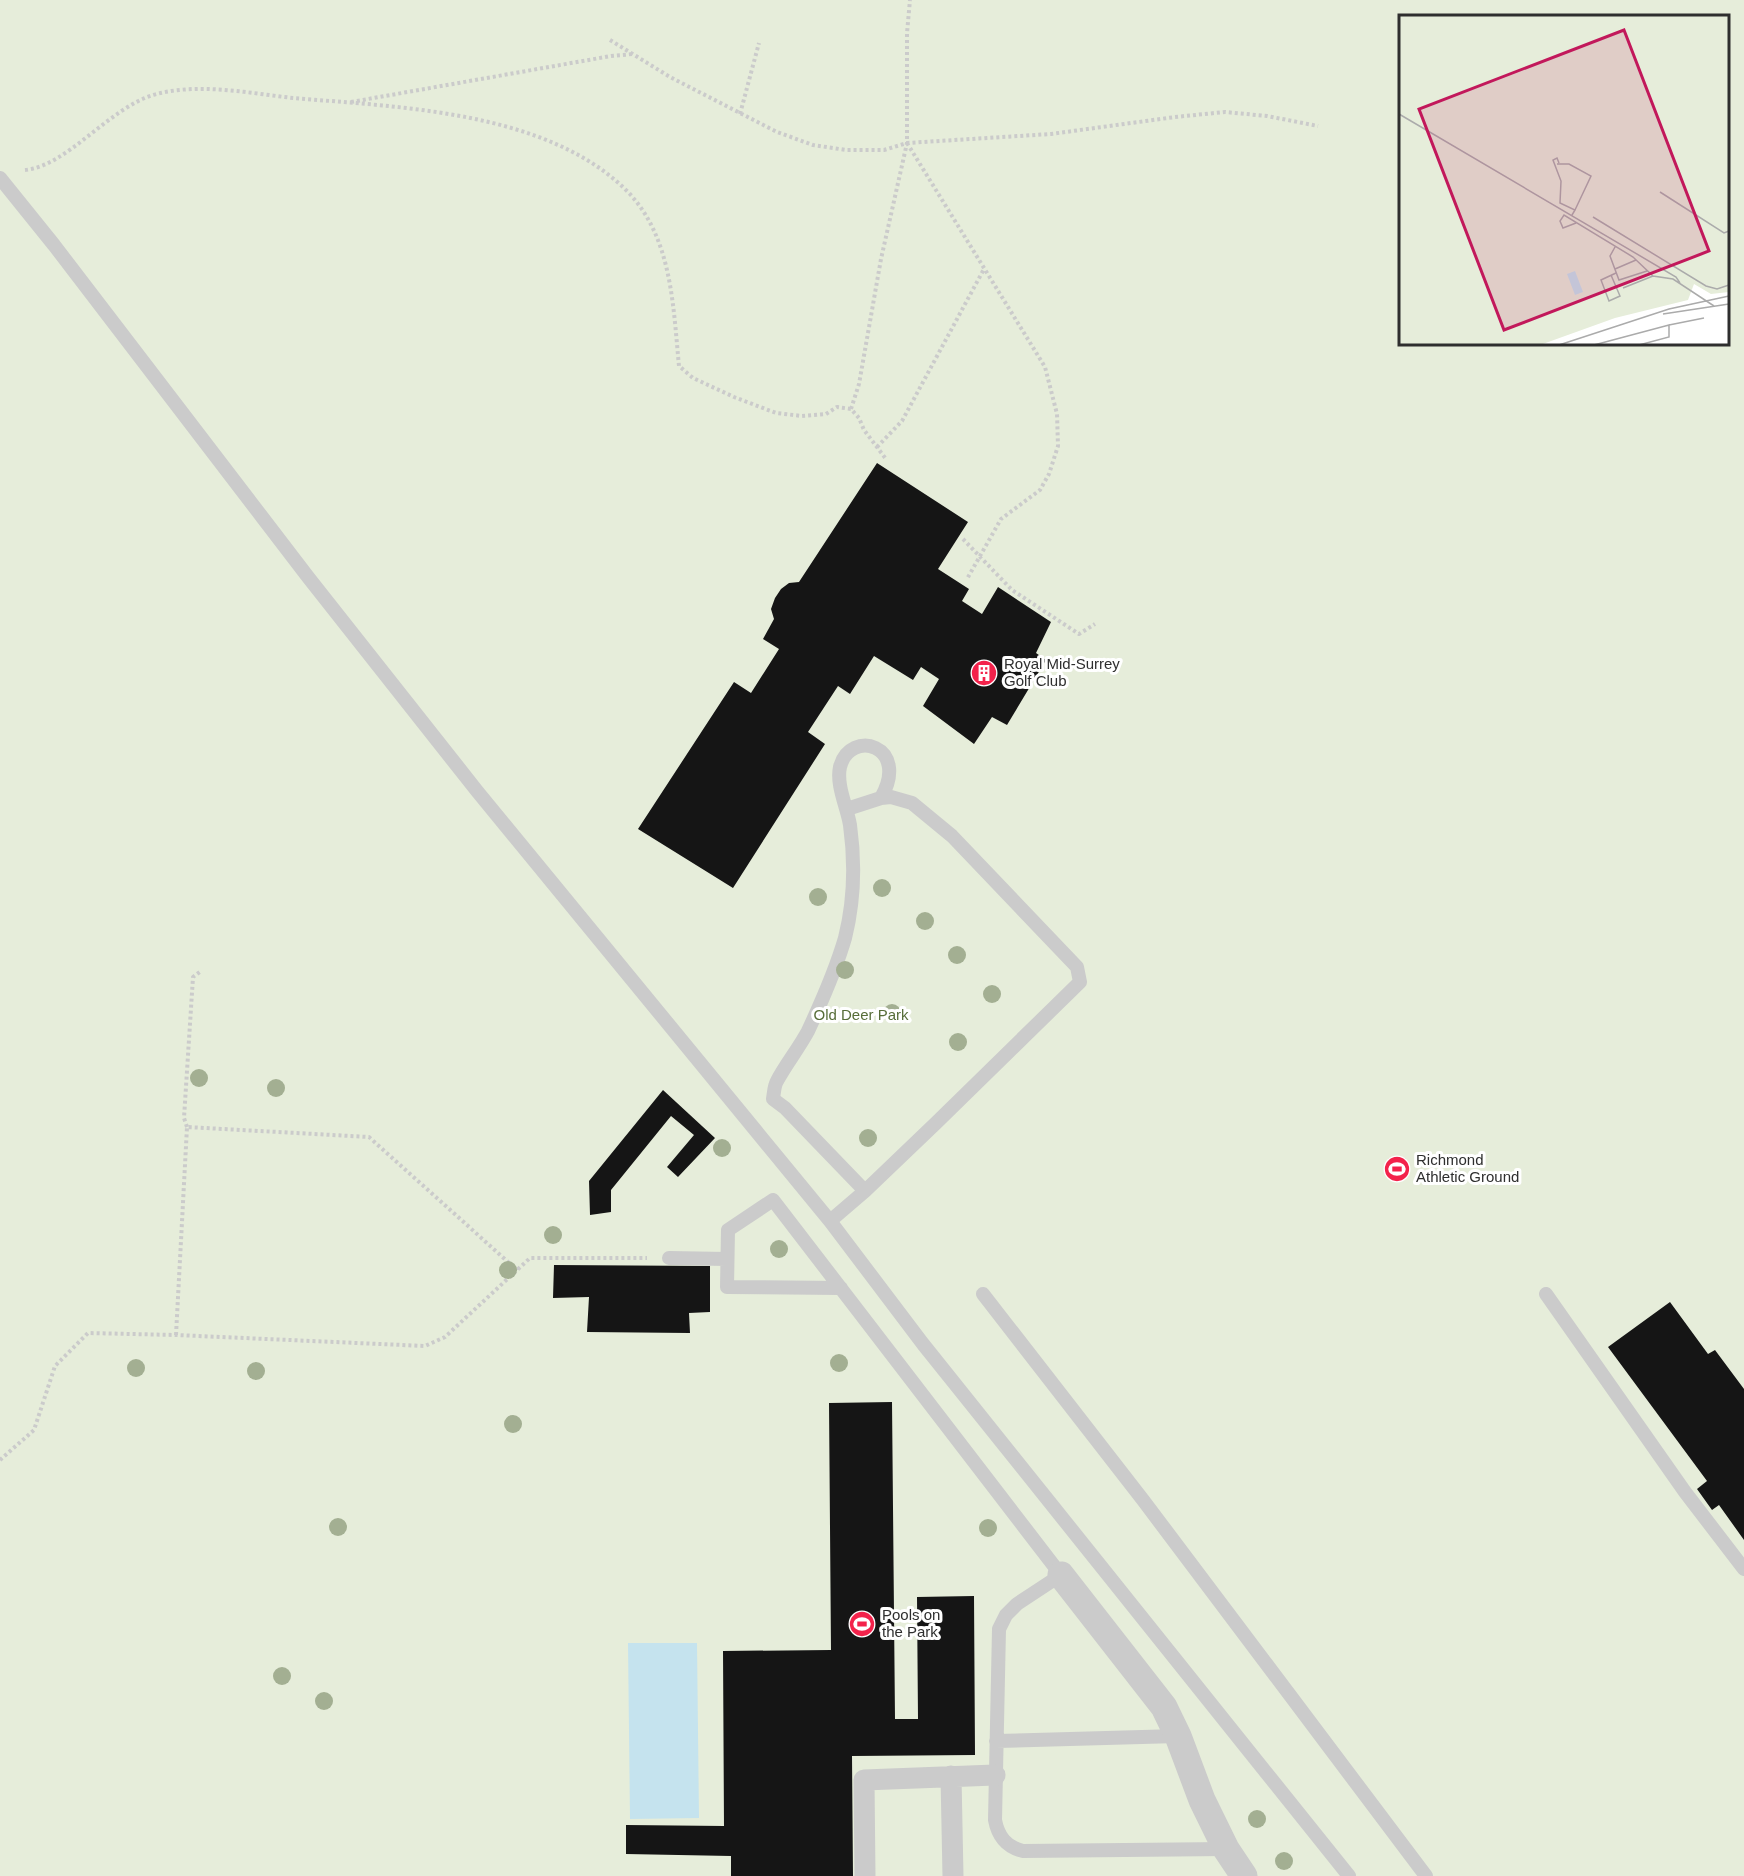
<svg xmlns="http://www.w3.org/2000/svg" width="1744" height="1876" viewBox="0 0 1744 1876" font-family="Arial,sans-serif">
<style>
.green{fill:#e6edda;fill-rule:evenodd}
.water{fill:#c5e3ee}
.building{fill:#151515}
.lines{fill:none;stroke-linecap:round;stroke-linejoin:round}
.path{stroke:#cbcbcb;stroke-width:4;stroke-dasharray:3 3;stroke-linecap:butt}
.service{stroke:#cbcbcb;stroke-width:14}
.pedestrian{stroke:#cbcbcb;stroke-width:21}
.minor{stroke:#cbcbcb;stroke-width:27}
.tree{fill:#a3af92}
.labels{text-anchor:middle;stroke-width:6;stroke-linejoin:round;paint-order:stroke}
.poi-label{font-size:15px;fill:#2e2e2e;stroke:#fff;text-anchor:start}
.park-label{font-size:15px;fill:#576d38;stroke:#fff}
.inset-road{fill:none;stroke:#ababab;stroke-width:1.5}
.view{fill:#c2185b;fill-opacity:0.15;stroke:#c2185b;stroke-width:3}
.inset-edge{fill:none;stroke:#2e2e2e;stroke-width:3}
</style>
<rect width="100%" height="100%" fill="#fff"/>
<path class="green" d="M0,0h1744v1876h-1744zM1400,16h328v328h-328z"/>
<path class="water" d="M628,1643h69l2,175 -69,1z"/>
<path class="building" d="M877,463l91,59 -30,47 31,20 -7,12 20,13 16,-27 53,35 -15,31 10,7 -39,65 -15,-8 -18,27 -51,-38 16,-27 -18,-12 -8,13 -39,-24 -24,38 -12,-8 -30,46 17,12 -92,144 -95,-59 96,-147 17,11 28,-44 -16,-10 11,-20 -3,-10 4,-11 6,-9 8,-6 10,-1z
M663,1090l52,48 -37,39 -11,-10 27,-32 -23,-19 -60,74v22l-21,3 -1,-34z
M554,1265l156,1v46l-21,1 1,20 -103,-1 2,-35 -36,1z
M1670,1302l38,52 7,-4 29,39v151l-25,-35 -7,5 -15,-21 10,-8 -99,-134z
M892,1402l3,317h23l-1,-122 57,-1 1,159 -123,1 1,120h-122v-20l-105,-2v-29l98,1 -1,-175 108,-1 -2,-247z"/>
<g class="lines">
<path class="path" d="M610,40l60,37 107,55 36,13 33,5h38l23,-7 144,-9 124,-17 50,-5 42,4 51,10
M351,102l260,-46 22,-2
M740,114l19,-71
M907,143l138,224 12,47 1,32 -9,28 -9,16 -39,29 -34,60
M25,170c42,-4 83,-61 128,-75 45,-13 94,-2 140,3 106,9 254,13 334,93 45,46 46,114 52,175l14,12 41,19 42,16 26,3 24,-2 11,-7 14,2 8,9 5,12 22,29
M851,409l8,-25 22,-125 26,-116v-110l3,-33
M877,447l25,-26 82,-152
M963,539l49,51 67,44 16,-10
M187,1127l-3,-9 9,-141 8,-6
M176,1335l11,-208 182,10 148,133
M0,1460l34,-30 21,-64 33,-33 88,2 249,11 20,-9 85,-79h117"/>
<path class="service" d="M0,178l54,67 254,332 169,214 353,430 93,123 426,532
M847,809l34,-11 10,-1 21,6 40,33 125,131 3,15 -144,141 -71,68
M830,1221l35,-30 -80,-83 -12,-9c1,-6 1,-13 4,-18 9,-17 22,-33 31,-50 14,-30 28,-62 37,-93 9,-36 10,-77 5,-113 -3,-18 -14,-40 -10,-58 10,-39 71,-22 41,31
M669,1258l58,1
M841,1288l-114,-1 1,-57 45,-30 288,375 -44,29 -11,11 -7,14 -4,191c3,16 11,27 28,31l203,-2
M983,1294l160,206 283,376
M1546,1294l139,198 59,77
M996,1741l182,-5"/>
<path class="pedestrian" d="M951,1776l2,100
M865,1876l-1,-96 131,-5"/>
<path class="minor" d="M1061,1575l103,132 14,29 24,64 24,49 18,27"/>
</g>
<g class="tree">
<circle cx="882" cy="888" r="9"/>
<circle cx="818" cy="897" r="9"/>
<circle cx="925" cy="921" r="9"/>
<circle cx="957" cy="955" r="9"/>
<circle cx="845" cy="970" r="9"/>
<circle cx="992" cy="994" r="9"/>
<circle cx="892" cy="1013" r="9"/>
<circle cx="958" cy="1042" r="9"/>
<circle cx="199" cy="1078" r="9"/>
<circle cx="276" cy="1088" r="9"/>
<circle cx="868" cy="1138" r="9"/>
<circle cx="722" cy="1148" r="9"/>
<circle cx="553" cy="1235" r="9"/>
<circle cx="779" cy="1249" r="9"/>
<circle cx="508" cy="1270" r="9"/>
<circle cx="839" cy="1363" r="9"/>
<circle cx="136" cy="1368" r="9"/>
<circle cx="256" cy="1371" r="9"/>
<circle cx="513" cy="1424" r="9"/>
<circle cx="338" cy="1527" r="9"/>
<circle cx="988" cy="1528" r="9"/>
<circle cx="282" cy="1676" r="9"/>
<circle cx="324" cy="1701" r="9"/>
<circle cx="1257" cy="1819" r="9"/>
<circle cx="1284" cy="1861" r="9"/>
</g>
<defs>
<g id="building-disc" transform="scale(1.35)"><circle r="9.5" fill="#f3224b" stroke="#fff"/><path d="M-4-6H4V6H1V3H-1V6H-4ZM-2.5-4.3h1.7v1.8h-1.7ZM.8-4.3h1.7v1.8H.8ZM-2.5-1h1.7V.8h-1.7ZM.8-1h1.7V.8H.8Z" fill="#fff"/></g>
<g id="stadium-disc" transform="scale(1.35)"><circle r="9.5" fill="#f3224b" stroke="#fff"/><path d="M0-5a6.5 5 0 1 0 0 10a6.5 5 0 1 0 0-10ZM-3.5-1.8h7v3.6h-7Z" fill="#fff"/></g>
</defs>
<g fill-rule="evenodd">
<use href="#building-disc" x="984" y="673"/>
<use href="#stadium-disc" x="1397" y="1169"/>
<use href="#stadium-disc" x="862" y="1624"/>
</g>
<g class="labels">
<g class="poi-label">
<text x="1004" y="669">Royal Mid-Surrey<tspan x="1004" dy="17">Golf Club</tspan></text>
<text x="1416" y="1165">Richmond<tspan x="1416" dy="17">Athletic Ground</tspan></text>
<text x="882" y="1620">Pools on<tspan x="882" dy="17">the Park</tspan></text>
</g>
<g class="park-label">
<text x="861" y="1020">Old Deer Park</text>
</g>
</g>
<g transform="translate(1399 15)">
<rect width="330" height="330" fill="#fff"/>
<path d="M0,0h330v277l-18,2 -17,-10 -6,16 -73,18 -75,27h-141z" fill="#e6edda"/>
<path d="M176,256l8,21 -8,3 -8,-21z" fill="#c5e3ee"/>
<path class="inset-road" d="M0,99l277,163 4,6M160,148l-2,-5 -4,2 8,21 -1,22 15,7 -3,5M158,149h12l22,12 -16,34M261,177l64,41 5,-2M194,202l113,69 11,3 12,-4M177,208l-13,5 -3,-7 4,-6 69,42 20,19 20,3 41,27M216,232l-5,9 9,24 28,-9M216,254l21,-9M212,260l9,21 -11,5 -8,-21 15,-7M224,273l30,-12M264,299l66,-10M270,310l35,-7M160,330l110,-36 60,-13M195,330l75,-20v12l-30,8"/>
<path class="view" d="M225,15l85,221 -205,79 -85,-221z"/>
<rect width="330" height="330" class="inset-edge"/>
</g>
</svg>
